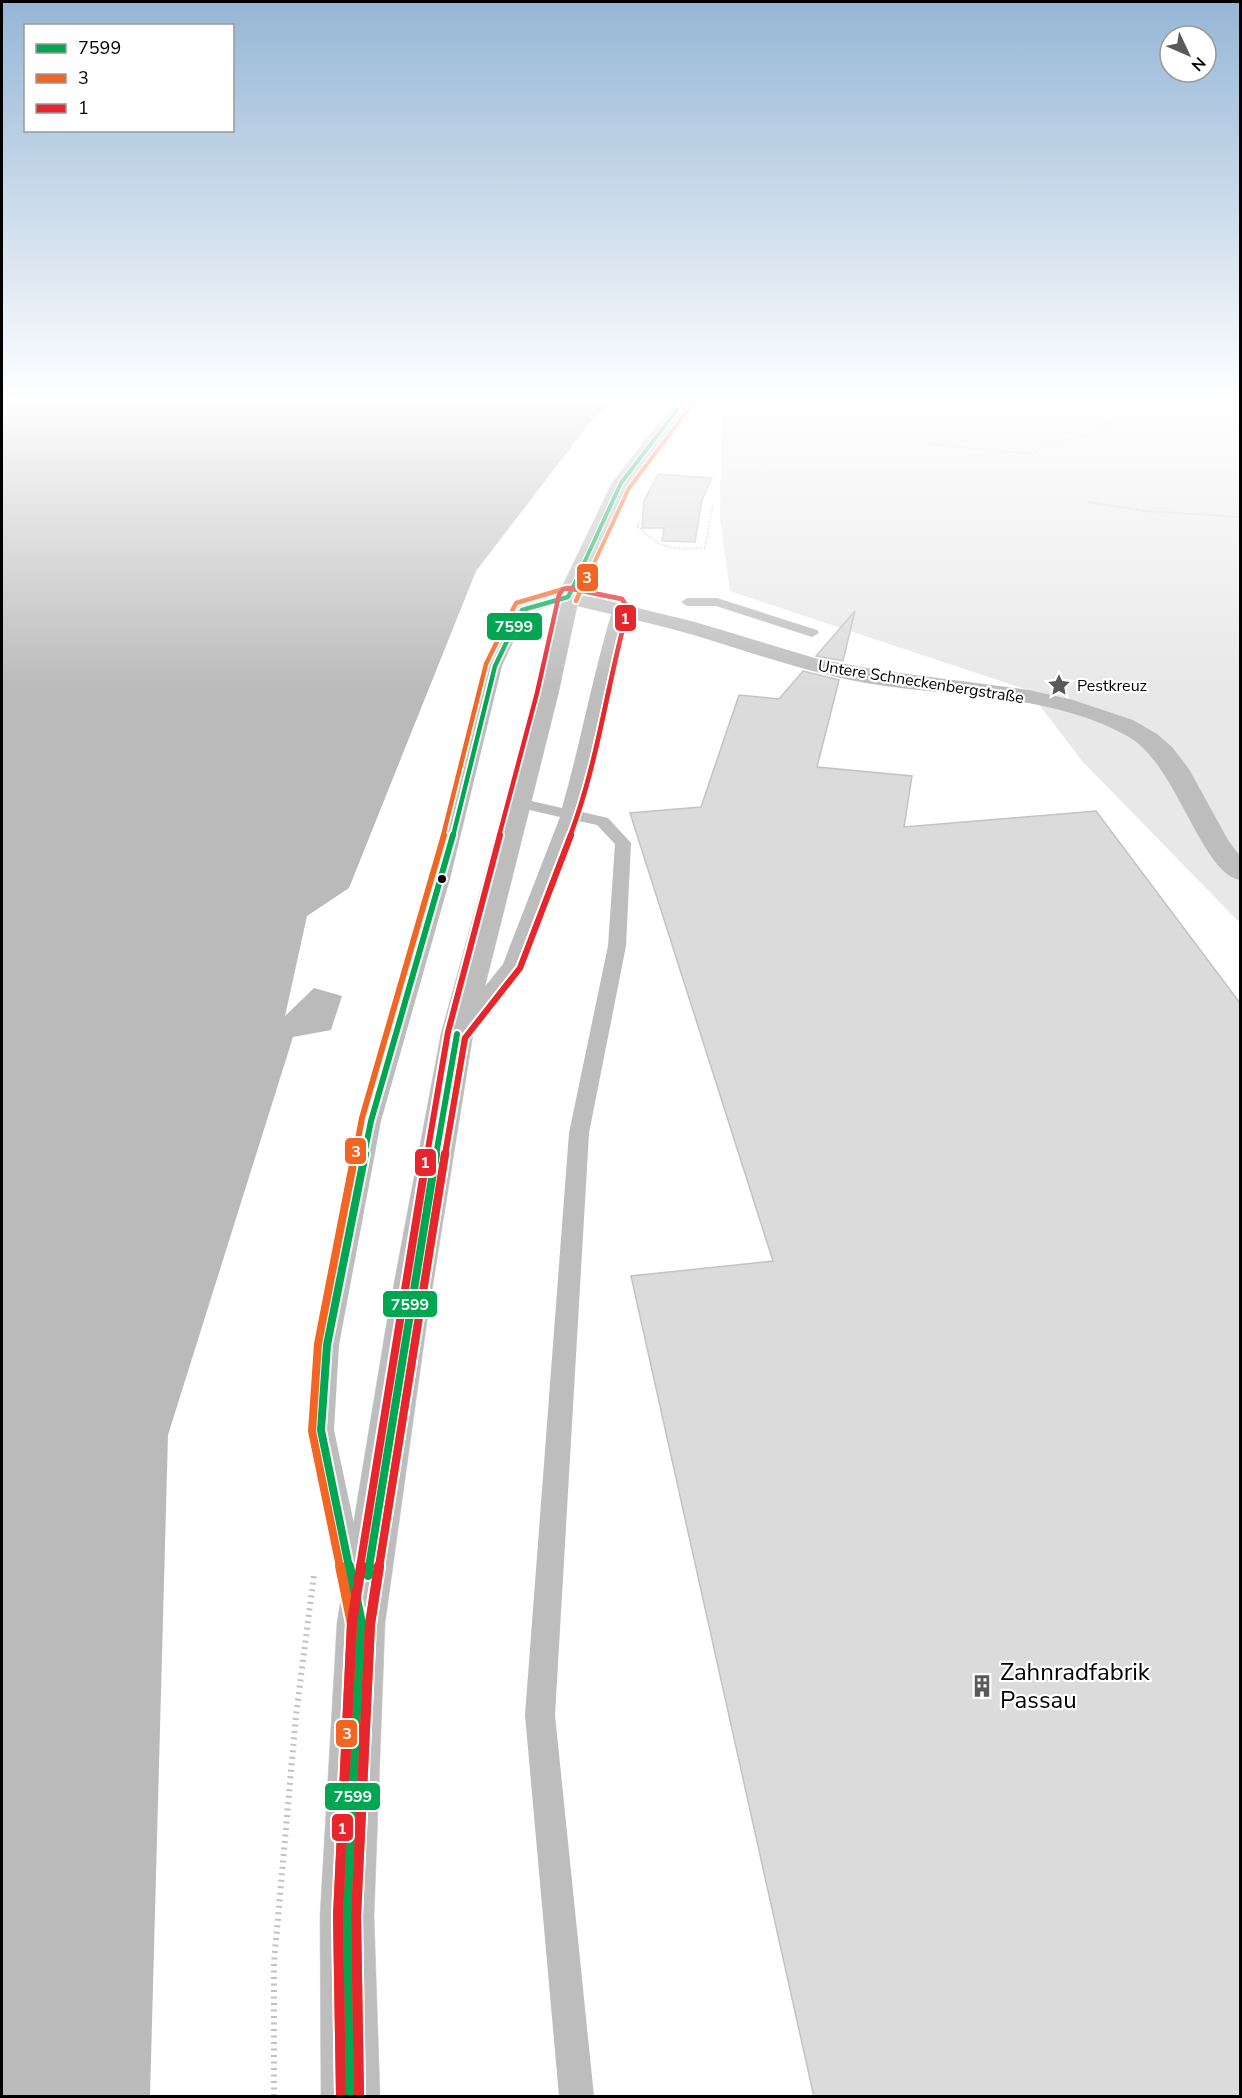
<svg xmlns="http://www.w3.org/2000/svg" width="1242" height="2098" viewBox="0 0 1242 2098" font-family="'Nunito Sans',sans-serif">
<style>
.green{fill:#e8e8e8}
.water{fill:#bababa}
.building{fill:#dbdbdb;stroke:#c3c3c3;stroke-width:1.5}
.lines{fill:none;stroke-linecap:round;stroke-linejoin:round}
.primary-casing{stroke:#dbdbdb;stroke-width:1}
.path-far1{stroke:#c2c2c2;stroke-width:2;stroke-dasharray:1 1.5;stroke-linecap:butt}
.path{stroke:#c2c2c2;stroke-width:6;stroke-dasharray:2 4.5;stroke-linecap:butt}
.service{fill:#bdbdbd;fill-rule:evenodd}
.minor{fill:#bdbdbd;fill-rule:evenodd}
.primary{fill:#bdbdbd;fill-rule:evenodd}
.bus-1-far4-casing{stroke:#fff;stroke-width:6}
.bus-1-far3-casing{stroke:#fff;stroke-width:8}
.bus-1-far2-casing{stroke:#fff;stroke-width:10}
.bus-1-far1-casing{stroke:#fff;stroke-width:12}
.bus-1-casing{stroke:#fff;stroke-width:14}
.bus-2-far4-casing{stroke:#fff;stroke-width:6}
.bus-2-far3-casing{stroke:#fff;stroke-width:8}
.bus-2-far2-casing{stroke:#fff;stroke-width:10}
.bus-2-far1-casing{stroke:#fff;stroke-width:12}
.bus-2-casing{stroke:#fff;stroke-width:14}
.bus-3-far4-casing{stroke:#fff;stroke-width:6}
.bus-3-far3-casing{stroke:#fff;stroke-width:8}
.bus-3-far2-casing{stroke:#fff;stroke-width:10}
.bus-3-far1-casing{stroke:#fff;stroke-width:12}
.bus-3-casing{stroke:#fff;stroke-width:14}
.bus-1-far4{stroke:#00a651;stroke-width:4}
.bus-1-far3{stroke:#00a651;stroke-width:4.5}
.bus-1-far2{stroke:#00a651;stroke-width:6}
.bus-1-far1{stroke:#00a651;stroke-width:8}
.bus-1{stroke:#00a651;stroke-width:10}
.bus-2-far4{stroke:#f26522;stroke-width:4}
.bus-2-far3{stroke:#f26522;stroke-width:4.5}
.bus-2-far2{stroke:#f26522;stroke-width:6}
.bus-2-far1{stroke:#f26522;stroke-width:8}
.bus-2{stroke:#f26522;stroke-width:10}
.bus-3-far4{stroke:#e6252c;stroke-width:4}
.bus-3-far3{stroke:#e6252c;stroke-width:4.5}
.bus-3-far2{stroke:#e6252c;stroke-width:6}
.bus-3-far1{stroke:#e6252c;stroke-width:8}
.bus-3{stroke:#e6252c;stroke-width:10}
.bus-dot{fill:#000;stroke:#fff;stroke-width:2}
.labels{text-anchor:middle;stroke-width:4.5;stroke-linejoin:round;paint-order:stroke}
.far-street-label{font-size:16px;fill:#000;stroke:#fff}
.far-poi-label{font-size:16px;fill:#000;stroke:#fff;text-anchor:start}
.near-poi-label{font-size:24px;fill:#000;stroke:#fff;text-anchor:start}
.line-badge{stroke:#fff;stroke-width:2}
.badge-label{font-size:16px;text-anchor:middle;font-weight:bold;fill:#fff}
</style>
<rect width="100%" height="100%" fill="#fff"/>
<path class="green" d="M722,397h518v526l-158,-162 -54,-71 -298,-99 -10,-72z"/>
<path class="water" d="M2,397h618l-29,24 -115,150 -127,317 -42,28 -22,100 29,-28 28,8 -11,34 -38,7 -125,398 -18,661h-148z"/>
<path class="building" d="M658,474l54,4 -10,22 -7,42 -33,-1 2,-13h-22l2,-27z
M855,611l-12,50 -27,-5z
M803,671l36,9 -22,87 95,9 -8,51 192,-16 144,192v1094h-426l-183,-821 142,-15 -143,-448 71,-6 38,-112 40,4z"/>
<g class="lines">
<g class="primary-casing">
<path id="primary" d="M679,397h16l-65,87 -51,113 -21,98 -85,339 -46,287 -42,302 -11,293 6,180h-59l-1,-180 17,-293 50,-302 54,-287 93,-339 23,-98 55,-114z"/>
</g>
<path class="path-far1" d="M929,444l105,10c18,-18 43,-12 65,-23 11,-6 23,-25 38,-34
M1089,502l56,9 95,6
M639,522l-1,5c25,23 34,23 67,21l8,-42"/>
<path class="path" d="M274,2096v-133l22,-248 18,-140"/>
<path class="service" d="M568,593l5,1v6l-46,13 -25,53 -52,213 -69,242 -42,224 -5,85 33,155 -4,8 -10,4 -10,-4 -4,-8 -31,-155 7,-85 46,-224 73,-242 54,-213 29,-59z
M717,598l100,32 2,3 -7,4 -96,-31h-29l-6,-4 6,-4z
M619,604l6,4 -9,34 -19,95 -19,74 30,7 23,25 -5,103 -37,187 -34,582 39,381h-35l-34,-381 44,-582 39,-187 7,-102 -18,-19 -23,-5 -53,145 -50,64 -7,2 -10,-6 49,-61 57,-147 -48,-11 -2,-3 8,-5 44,10c19,-67 31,-134 51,-200z"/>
<path class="minor" d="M568,591l127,31 123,37 66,12 145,19 44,10 60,20 24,14 15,13 17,22 39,71 12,16v24c-39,-7 -63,-115 -111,-143 -85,-48 -191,-38 -284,-58 -50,-11 -99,-28 -148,-43 -45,-13 -91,-23 -137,-34l-3,-5 3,-5z"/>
<use href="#primary" class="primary"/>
<g class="bus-1-far4-casing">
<path id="bus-1-far4" d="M572,589l49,-106 66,-86"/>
</g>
<g class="bus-1-far3-casing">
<path id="bus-1-far3" d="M453,836l42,-170 27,-56 46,-13 5,-10"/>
</g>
<g class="bus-1-far2-casing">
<path id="bus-1-far2" d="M364,1155l7,-34 82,-286
M436,1155l21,-121"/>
</g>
<g class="bus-1-far1-casing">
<path id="bus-1-far1" d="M349,1567l-28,-137 6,-85 38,-191
M369,1567l67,-413"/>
</g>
<g class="bus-1-casing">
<path id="bus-1" d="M349,1566l12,57 -14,293 3,180
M368,1575l1,-9"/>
</g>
<g class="bus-2-far4-casing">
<path id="bus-2-far4" d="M564,589h7
M582,589l47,-101 65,-86"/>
</g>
<g class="bus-2-far3-casing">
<path id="bus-2-far3" d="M576,601l6,-14
M443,836l43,-172 30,-61 51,-15 55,11 6,10c-21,75 -30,154 -58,227"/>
</g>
<g class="bus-2-far2-casing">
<path id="bus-2-far2" d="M355,1155l7,-37 82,-283
M445,1155l20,-117 55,-70 51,-133"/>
</g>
<g class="bus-2-far1-casing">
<path id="bus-2-far1" d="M340,1567l-28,-136 6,-87 37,-190
M379,1567l66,-413"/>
</g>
<g class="bus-2-casing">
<path id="bus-2" d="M340,1566l12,58 -14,292 3,180
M359,2096l-3,-180 14,-292 9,-58"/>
</g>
<g class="bus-3-far4-casing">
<path id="bus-3-far4" d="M564,589h9"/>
</g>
<g class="bus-3-far3-casing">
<path id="bus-3-far3" d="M499,836l38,-143 22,-98 4,-6 6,-1 53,11 6,10c-21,75 -30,154 -58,227"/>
</g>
<g class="bus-3-far2-casing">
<path id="bus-3-far2" d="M427,1155l21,-123 52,-197
M445,1155l20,-117 55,-70 51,-133"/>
</g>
<g class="bus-3-far1-casing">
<path id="bus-3-far1" d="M360,1567l67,-413
M379,1567l66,-413"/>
</g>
<g class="bus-3-casing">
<path id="bus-3" d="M341,2096l-3,-180 14,-294 9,-56
M359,2096l-3,-180 14,-292 9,-58"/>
</g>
<use href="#bus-1-far4" class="bus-1-far4"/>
<use href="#bus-1-far3" class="bus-1-far3"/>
<use href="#bus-1-far2" class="bus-1-far2"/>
<use href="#bus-1-far1" class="bus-1-far1"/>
<use href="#bus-1" class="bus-1"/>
<use href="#bus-2-far4" class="bus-2-far4"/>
<use href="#bus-2-far3" class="bus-2-far3"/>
<use href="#bus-2-far2" class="bus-2-far2"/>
<use href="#bus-2-far1" class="bus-2-far1"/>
<use href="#bus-2" class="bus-2"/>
<use href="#bus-3-far4" class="bus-3-far4"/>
<use href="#bus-3-far3" class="bus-3-far3"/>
<use href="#bus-3-far2" class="bus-3-far2"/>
<use href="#bus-3-far1" class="bus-3-far1"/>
<use href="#bus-3" class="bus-3"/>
</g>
<linearGradient id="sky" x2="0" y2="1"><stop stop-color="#95b6d6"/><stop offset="0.58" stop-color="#fff"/><stop offset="1" stop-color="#fff" stop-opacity="0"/></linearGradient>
<rect width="1242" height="690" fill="url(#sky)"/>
<defs>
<g id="sight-bare" transform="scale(1.8)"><path d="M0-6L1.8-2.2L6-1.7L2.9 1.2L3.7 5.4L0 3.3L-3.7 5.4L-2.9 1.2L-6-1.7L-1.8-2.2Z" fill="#595959" stroke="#fff" stroke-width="2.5" paint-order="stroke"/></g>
<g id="building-bare" transform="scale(1.8)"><path d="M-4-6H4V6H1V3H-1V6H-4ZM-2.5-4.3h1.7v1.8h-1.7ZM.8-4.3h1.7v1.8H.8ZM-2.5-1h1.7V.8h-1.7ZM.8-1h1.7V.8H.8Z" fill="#595959" stroke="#fff" stroke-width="2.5" paint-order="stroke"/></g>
</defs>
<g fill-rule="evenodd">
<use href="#sight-bare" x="1059" y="685"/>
<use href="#building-bare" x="982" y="1686"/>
</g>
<circle class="bus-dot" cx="442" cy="879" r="5"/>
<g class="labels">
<g class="far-street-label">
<text transform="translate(921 681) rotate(9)" y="6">Untere Schneckenbergstraße</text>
</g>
<g class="far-poi-label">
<text x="1077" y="691">Pestkreuz</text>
</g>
<g class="near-poi-label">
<text x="1000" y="1680">Zahnradfabrik<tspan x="1000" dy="28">Passau</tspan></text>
</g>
</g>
<g class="line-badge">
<rect x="576" y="563" width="23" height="29" rx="6" fill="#f26522"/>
<rect x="614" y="604" width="23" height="28" rx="6" fill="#e6252c"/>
<rect x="486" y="612" width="57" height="29" rx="6" fill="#00a651"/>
<rect x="344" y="1137" width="23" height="28" rx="6" fill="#f26522"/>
<rect x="414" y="1148" width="23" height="29" rx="6" fill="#e6252c"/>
<rect x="382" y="1290" width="56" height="28" rx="6" fill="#00a651"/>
<rect x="335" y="1719" width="23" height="29" rx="6" fill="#f26522"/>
<rect x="324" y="1782" width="57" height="29" rx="6" fill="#00a651"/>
<rect x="331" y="1813" width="23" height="29" rx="6" fill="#e6252c"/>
</g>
<g class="badge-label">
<text x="587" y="583">3</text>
<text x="625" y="624">1</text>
<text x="514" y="632">7599</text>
<text x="356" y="1157">3</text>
<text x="425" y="1168">1</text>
<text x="410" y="1310">7599</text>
<text x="347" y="1739">3</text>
<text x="353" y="1802">7599</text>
<text x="342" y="1834">1</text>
</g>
<rect width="1242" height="2098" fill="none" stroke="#000000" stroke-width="6"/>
<rect x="24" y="24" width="210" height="108" fill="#ffffff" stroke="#999999" stroke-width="1.5"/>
<rect x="36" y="44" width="30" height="9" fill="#00a651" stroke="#999999" stroke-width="1.5"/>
<text x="78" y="54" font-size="18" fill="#000000">7599</text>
<rect x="36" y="74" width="30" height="9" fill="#f26522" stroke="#999999" stroke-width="1.5"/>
<text x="78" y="84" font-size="18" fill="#000000">3</text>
<rect x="36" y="104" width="30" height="9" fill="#e6252c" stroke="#999999" stroke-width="1.5"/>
<text x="78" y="114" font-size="18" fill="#000000">1</text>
<g transform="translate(1188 54) rotate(134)"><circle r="28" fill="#ffffff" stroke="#999999" stroke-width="1.5"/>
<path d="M0-4.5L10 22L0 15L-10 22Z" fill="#595959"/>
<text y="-9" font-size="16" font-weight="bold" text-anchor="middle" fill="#000000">N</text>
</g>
</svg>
